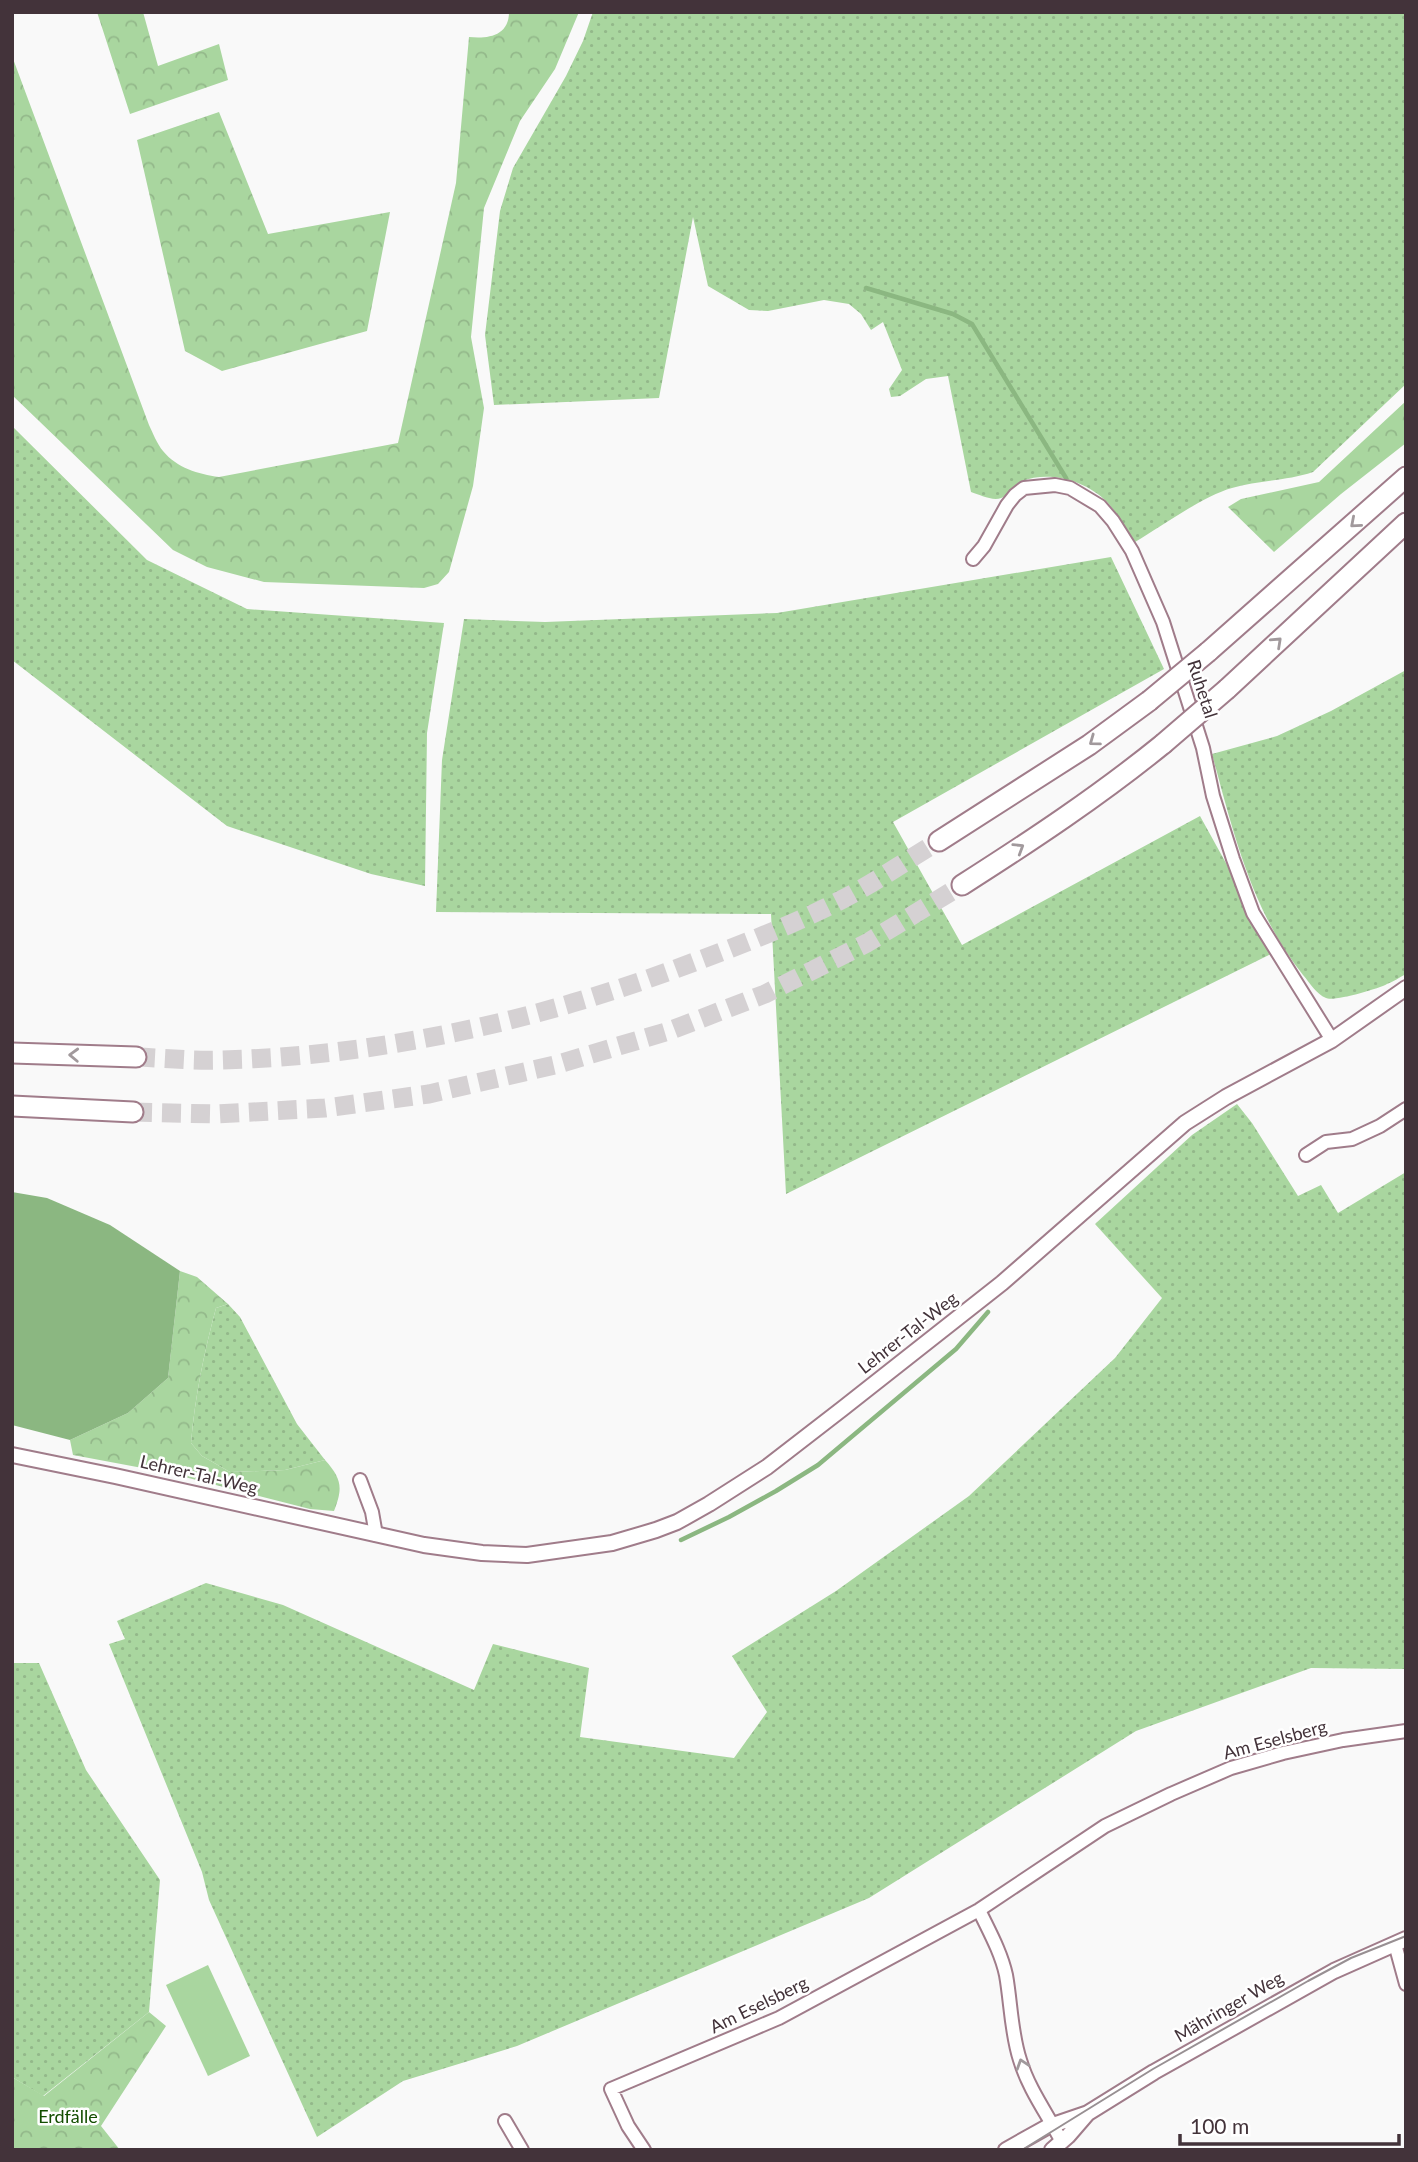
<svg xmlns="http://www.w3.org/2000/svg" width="1418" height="2162" viewBox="0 0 1418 2162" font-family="Lato,sans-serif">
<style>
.grass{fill:url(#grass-dots)}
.forest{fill:url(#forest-crowns)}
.park{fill:#a9d69f}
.water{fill:#8bb781}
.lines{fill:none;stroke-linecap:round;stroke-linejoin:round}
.stream{stroke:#8bb781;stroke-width:4.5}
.trunk-tunnel{stroke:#d5d1d3;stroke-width:19;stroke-dasharray:19 10;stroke-linecap:butt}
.minor-casing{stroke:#a07c8a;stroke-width:16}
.tertiary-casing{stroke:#a07c8a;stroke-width:18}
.trunk-casing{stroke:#a07c8a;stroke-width:23}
.minor{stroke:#fff;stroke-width:12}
.tertiary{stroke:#fff;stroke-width:14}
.trunk{stroke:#fff;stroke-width:19}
.tram{stroke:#989093;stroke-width:2}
.trunk-bridge-casing{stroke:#a07c8a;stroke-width:23;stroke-linecap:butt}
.trunk-bridge{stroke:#fff;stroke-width:19}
.oneway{stroke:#a1999c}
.labels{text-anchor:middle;stroke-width:5;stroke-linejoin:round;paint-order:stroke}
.street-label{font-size:18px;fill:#43333a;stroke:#fff}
.park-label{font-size:18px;fill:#134e00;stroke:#fff}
</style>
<defs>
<pattern id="grass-dots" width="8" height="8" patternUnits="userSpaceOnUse" patternTransform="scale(1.75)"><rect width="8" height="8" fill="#a9d69f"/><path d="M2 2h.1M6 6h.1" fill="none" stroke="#93b88a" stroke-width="1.8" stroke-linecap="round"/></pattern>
<pattern id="forest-crowns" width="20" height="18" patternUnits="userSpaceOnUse" patternTransform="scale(1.75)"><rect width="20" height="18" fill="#a9d69f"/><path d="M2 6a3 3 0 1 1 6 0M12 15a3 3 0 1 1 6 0" fill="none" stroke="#93b88a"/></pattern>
</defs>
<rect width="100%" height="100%" fill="#f9f9f9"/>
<path class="grass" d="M593,12h813v372l-93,88c-26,9 -55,8 -81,16 -29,8 -70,38 -97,54 -9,-14 -17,-28 -28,-40 -20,-21 -57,-32 -85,-21 -7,3 -11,9 -16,14 -9,9 -25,0 -35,-3l-23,-116 -22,3 -26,17 -9,1 -2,-8 13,-19 -19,-48 -12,8 -10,-16 -12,-10 -25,-4 -56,11 -19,-1 -41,-24 -15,-69 -34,181 -165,7 -9,-70 15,-124 13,-43 53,-92 17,-35z
M12,426l135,134 100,49 197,14 -17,110 -2,153 -54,-12 -144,-48 -215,-166z
M1111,557l53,112 -271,153 69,123 238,-129 75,136 -489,242 -15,-280 -335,-2 6,-152 22,-141 81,3 232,-9z
M1406,670v304c-6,3 -13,8 -19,10 -9,5 -54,18 -61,14 -10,-4 -16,-15 -23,-23 -51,-63 -70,-144 -91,-221l65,-18 54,-25z
M1237,1104l15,19 46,73 23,-11 17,28 68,-41v497l-95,-1 -175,63 -267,167 -352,148 -114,35 -86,56 -108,-237 -7,-28 -93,-228 16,-5 -8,-18 89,-38 77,22 191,85 19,-46 96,24 -9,69 154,21 33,-46 -35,-56 104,-65 133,-95 146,-138 47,-60 -67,-74 97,-89z
M228,1304l12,13 57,107 28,36 -40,10 -55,2 -28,-16 -11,-13c4,-47 13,-90 25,-135z
M12,1663h27l47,107 74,110 -11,132 -106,84 -31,-19z"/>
<path class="forest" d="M97,12h46l15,54 61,-22 9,36 -98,34z
M509,12h70l-24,57 -35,52 -36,87 -13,129 13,71 -11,78 -24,86 -11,12 -14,4 -160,-6 -57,-15 -34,-17 -161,-155v-339l137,369c4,8 8,19 14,26 14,17 35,23 56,26l179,-34 58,-260 13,-146c19,2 40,-1 40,-25z
M219,112l49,122 122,-22 -23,119 -145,40 -37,-20 -48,-211z
M1406,401v42l-65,51 -67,58 -46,-45 13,-8 78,-17z
M180,1271l17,6 31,27 -12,4c-12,45 -21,88 -25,135l11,13 28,16 55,-2 40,-10c17,19 18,28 9,51l-24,-2 -141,-36 -96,-18 -3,-15 58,-27 40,-35z
M149,2012l17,14 -65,100 19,24h-108v-73l32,19z"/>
<path class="park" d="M208,1965l42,91 -42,20 -42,-91z"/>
<path class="water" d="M12,1192l35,6 63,27 70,46 -12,107 -40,35 -58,27 -58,-15z"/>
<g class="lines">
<path class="stream" d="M866,288l87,26 19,10 94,154
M681,1540l48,-23 47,-26 42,-26 138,-116 32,-37"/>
<path class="trunk-tunnel" d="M136,1057c28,1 56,4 85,3 163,-4 324,-41 476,-99 49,-18 100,-38 146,-62 33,-17 64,-39 96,-58
M133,1112l84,2 108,-6 104,-14 126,-29 114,-34 96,-37 102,-51 95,-58"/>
<g class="minor-casing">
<path id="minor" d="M973,559l11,-13 23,-41 8,-10 9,-7 31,-3 15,3 30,18 13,15 19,30 31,71 40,126 10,48 20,63 20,54 79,127
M1306,1155l20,-13 26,-3 28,-13 26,-17
M360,1480l12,32 4,23
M979,1910c10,21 22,42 27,65 5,28 5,58 14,85 9,30 28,55 42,82
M1395,1944l11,40
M505,2121l17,29
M644,2150l-16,-24 -17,-37 168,-71 200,-108 126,-84 66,-32 60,-26 52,-15 60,-13 63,-9"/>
</g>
<g class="tertiary-casing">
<path id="tertiary" d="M12,1455l103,21 309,69 58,8 45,2 85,-12 44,-13 21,-8 32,-18 58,-37 75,-58 160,-126 183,-160 41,-26 106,-57 74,-52
M1006,2150l41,-23 41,-14 66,-41 180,-101 72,-32
M1052,2150l16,-14 19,-22"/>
</g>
<g class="trunk-casing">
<path id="trunk" d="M1208,652l198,-175
M1227,689l179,-166
M939,841l150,-96 60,-44
M962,885c69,-44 137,-89 201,-141
M12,1053l124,4
M12,1106l121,6"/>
</g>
<use href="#minor" class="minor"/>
<use href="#tertiary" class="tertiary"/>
<use href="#trunk" class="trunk"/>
<path class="tram" d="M1022,2150l131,-81 155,-88 43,-23 55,-22"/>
<g class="trunk-bridge-casing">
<path id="trunk-bridge" d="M1149,701l59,-49
M1163,744l64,-55"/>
</g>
<use href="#trunk-bridge" class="trunk-bridge"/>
</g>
<defs><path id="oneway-chevron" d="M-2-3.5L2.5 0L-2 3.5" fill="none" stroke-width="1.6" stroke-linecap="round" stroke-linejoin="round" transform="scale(1.75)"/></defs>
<g class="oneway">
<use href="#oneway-chevron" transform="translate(1355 523) rotate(139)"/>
<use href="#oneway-chevron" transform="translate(1277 642) rotate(-43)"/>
<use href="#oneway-chevron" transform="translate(1094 741) rotate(144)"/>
<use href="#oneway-chevron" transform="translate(1019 848) rotate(-32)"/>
<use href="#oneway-chevron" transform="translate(74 1055) rotate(-178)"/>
<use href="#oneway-chevron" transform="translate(1022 2064) rotate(-108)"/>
</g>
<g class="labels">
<g class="street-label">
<text transform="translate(1202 689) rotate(72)" y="6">Ruhetal</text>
<text transform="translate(908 1333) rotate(-38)" y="6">Lehrer-Tal-Weg</text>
<text transform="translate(199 1475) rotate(13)" y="6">Lehrer-Tal-Weg</text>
<text transform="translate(1275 1740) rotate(-15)" y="6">Am Eselsberg</text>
<text transform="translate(759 2005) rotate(-26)" y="6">Am Eselsberg</text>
<text transform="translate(1229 2007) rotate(-30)" y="6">Mähringer Weg</text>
</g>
<g class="park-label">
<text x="68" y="2123">Erdfälle</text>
</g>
</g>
<rect width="1418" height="2162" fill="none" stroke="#43333a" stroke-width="28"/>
<path d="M1180 2134v10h219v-10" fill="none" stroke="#43333a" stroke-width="3.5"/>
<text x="1190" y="2134" font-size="21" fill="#43333a" stroke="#ffffff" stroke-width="5" paint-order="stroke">100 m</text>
</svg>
